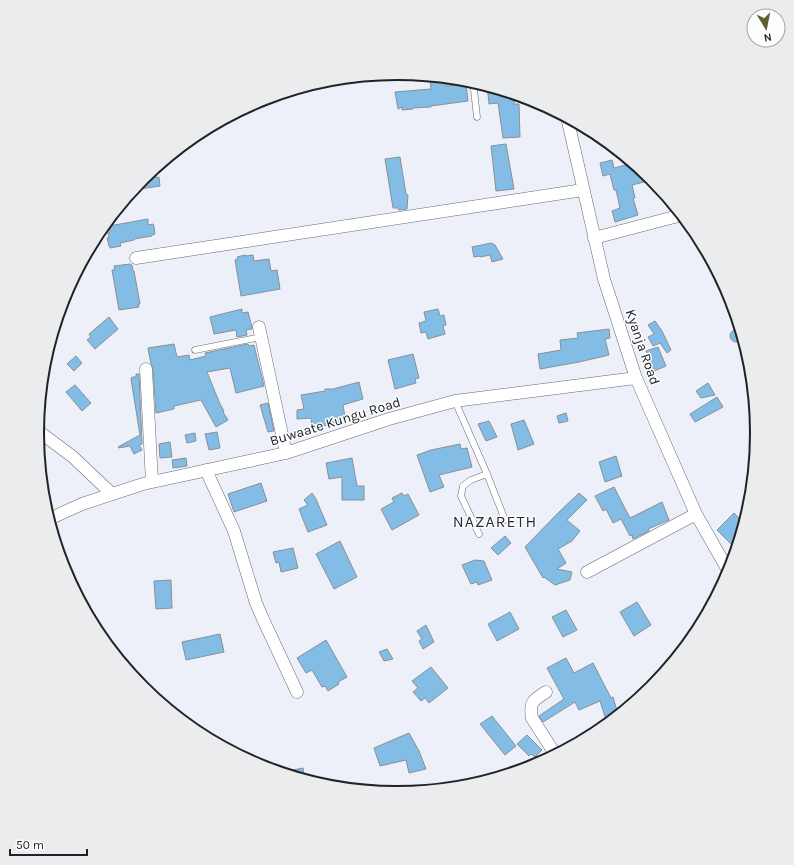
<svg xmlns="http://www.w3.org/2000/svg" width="794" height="865" viewBox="0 0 794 865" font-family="Karla,sans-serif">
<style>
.building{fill:#83bde5;stroke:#889096}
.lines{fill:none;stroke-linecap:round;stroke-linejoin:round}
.service-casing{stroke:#676a72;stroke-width:7}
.minor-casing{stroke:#676a72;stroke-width:13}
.service{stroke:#fff;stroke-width:6}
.minor{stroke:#fff;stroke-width:12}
.labels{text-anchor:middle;stroke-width:3;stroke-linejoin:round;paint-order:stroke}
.street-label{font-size:14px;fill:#222326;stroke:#fcfdff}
.quarter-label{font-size:16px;letter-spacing:1px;fill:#2a2c33;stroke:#fcfdff}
.rim{fill:none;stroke:#222326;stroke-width:2}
</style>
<rect width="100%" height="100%" fill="#edf0f9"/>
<path class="building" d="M440,77h6l1,9 19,-2 2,17 -37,5v1l-18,1v1l-11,1v-3l-4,2 -3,-17 36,-3 -1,-11z
M492,87l22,7v10h5l1,33 -17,1 -5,-35 -9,1 -1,-10 -2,-5z
M506,144l8,45 -18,2 -5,-45z
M400,157l6,37 2,1 -1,14 -8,1 -1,-2h-5l-8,-49z
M612,160l2,8 19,-5 3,9 6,-2 5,4 1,7 -16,4 3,13h-2l5,17 -23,7 -3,-11 8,-3 -4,-18h-2l-4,-16 -7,2 -3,-13z
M155,168l1,10 3,-1 1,9 -27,4 10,-12z
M148,219v6l5,-1 1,2 1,8 -3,1v1l-18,3v1l-14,3 1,3 -11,2v-2h-1l-2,-8h2l-1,-5 2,-1 -1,-6z
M491,243l4,2 8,14 -11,3 -2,-7 -10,2v-1l-6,1 -2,-10z
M245,255v1l8,-1 1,6 15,-2 2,12 6,-1 3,19 -39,7 -6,-36 3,-1 -1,-2z
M130,264v1h2l1,6h1l6,33h-2l1,3 -20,3 -7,-40h3l-1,-4z
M242,309v4l6,-1 4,15v2l-6,1 1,5 -10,2 -1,-7 -22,4 -4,-17z
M438,309l2,7 4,-1 2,10 -3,1 2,8 -17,5 -2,-7 -5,1 -2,-10 7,-2 -2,-9z
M109,317l9,12 -23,20 -8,-9 4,-3 -2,-3z
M655,321l7,10 9,19 -4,3 -7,-10 -7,3 -5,-9 6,-3 -6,-9z
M609,329l1,9 -5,1 4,16 -30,7 -39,7 -2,-15 23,-4 -1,-10 18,-2 -1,-5z
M730 336a6 6 0 1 1 12 0a6 6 0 1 1-12 0Z
M174,344l3,13 12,-2 1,5 16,-4 -1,-3 43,-9 1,2 5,-1 10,41 -28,7 -6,-25 -23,4 13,32 4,7 -1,1 5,8 -12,7 -15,-27 -27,6v3l-18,4 -3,-44 -2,-5 -3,-16z
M658,347l8,19 -12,5 -8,-20z
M413,354l6,24 -4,1 1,4 -21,6 -7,-29z
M76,356l6,7 -8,8 -7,-7z
M136,374h3l3,70 -3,1 3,5 -8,4 -4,-8 -11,2 -1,-1 22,-12 -9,-56 1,-2h4z
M359,382l4,17 -20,6 3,18 -34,4 -1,-9 -14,1v-9l7,-1 -3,-14 24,-4v-2h8z
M708,383l7,12 -14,3 -5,-7z
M75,385l16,18 -9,8 -16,-19z
M717,397l6,10 -28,15 -5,-8z
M268,403l6,28 -6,1 -8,-27z
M566,413l2,8 -9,2 -2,-7z
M524,420l10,24 -16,6 -7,-26z
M489,421l8,16 -11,4 -8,-17z
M217,432l3,16 -11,2 -4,-16z
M195,433l1,8 -9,2 -2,-8z
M170,442l2,15 -12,1 -1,-14z
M460,444l1,5 6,-1 5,19 -33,8 5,12 -14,5 -13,-37 14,-5z
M616,456l6,20 -17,6 -6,-20z
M186,458l1,8 -14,2 -1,-8z
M352,458l5,28h7v14h-22v-23l-13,2 -3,-16z
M261,483l6,18 -33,11 -6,-18z
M614,487l16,31 32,-16 7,18 -21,9 1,2 -16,8 -1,-4 -2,1 -9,-17 -8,4 -7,-14 -3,2 -8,-15z
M312,493l4,6 11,26 -19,7 -9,-23 9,-4 -4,-5z
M402,493l2,3 4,-2 11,21 -27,15 -11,-21 13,-7 -2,-4z
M579,493l8,7 -20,20 13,11 -8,10 -14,8 8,14 -9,6 15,3 -2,8 -15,5 -11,-8 -1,1 -18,-31 33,-34z
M734,513l10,10 -8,26 -19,-19z
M505,536l6,7 -13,12 -7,-7z
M340,541l17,36 -23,12 -18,-35z
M293,548l5,20 -17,4 -2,-10 -3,1 -3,-11z
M475,560l9,1 8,19 -14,5 -1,-3 -6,2 -9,-19z
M171,580l1,28 -16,1 -2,-28z
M637,602l14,23 -17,11 -14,-24z
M566,610l11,20 -14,7 -11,-20z
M510,612l9,17 -22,12 -9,-17z
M426,625l8,17 -11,7 -4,-8 3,-2 -5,-8z
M220,634l4,18 -38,8 -4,-18z
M326,640l21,37 -9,5 1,2 -11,7 -3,-5 -3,1 -10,-17 -6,3 -9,-15z
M387,649l6,10 -9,2 -5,-9z
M566,658l8,15 19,-10 18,35 2,-1 5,17 -11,9 -7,-22 -21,9 -4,-8 -32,20 -4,-6 25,-17 -17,-31z
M431,667l17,21 -19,15 -4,-5 -4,3 -8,-9 5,-4 -6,-7z
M492,716l24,30 -11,9 -25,-31z
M409,733l10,18 7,18 -17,4 -3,-13 -26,6 -6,-18z
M527,735l15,15 -7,7 -4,-3 -2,2 -12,-12z
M303,768l2,11 -10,-3 -2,-6z"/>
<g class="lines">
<g class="service-casing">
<path id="service" d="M473,81l4,36
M195,350l66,-13
M455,401l32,73 18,46
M479,534l-18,-38 2,-10 8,-6 16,-6"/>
</g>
<g class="minor-casing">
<path id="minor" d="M567,117l37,162 32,99 60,136 33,58
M594,238l88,-23
M136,258l447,-68
M259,327l27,126
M146,369l6,113
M37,430l36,27 39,37
M206,470l28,61 22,72 6,14 35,75
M49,519l33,-15 61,-20 143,-31 103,-34 66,-18 181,-23
M587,572l109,-58
M546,692c-12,8 -17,9 -14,26l23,36"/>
</g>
<use href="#service" class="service"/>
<use href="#minor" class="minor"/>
</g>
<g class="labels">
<g class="street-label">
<text transform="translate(643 347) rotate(71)" y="5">Kyanja Road</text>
<text transform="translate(335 421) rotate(-17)" y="5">Buwaate Kungu Road</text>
</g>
<g class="quarter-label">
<text x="495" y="527">NAZARETH</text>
</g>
</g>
<path d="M0 0H794V865H0ZM44 433a353 353 0 1 1 706 0a353 353 0 1 1-706 0Z" fill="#ebecee" fill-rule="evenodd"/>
<path class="rim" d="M44 433a353 353 0 1 1 706 0a353 353 0 1 1-706 0Z"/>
<g transform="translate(766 28) rotate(170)"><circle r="19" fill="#fcfdff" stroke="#a5a6a8"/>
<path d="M0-3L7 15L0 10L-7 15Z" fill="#605e2b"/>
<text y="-6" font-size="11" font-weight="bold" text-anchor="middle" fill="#222326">N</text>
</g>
<path d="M10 849v6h77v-6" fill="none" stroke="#222326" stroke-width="2"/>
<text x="16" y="849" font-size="12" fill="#222326" stroke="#fcfdff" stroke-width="3" paint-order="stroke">50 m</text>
</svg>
